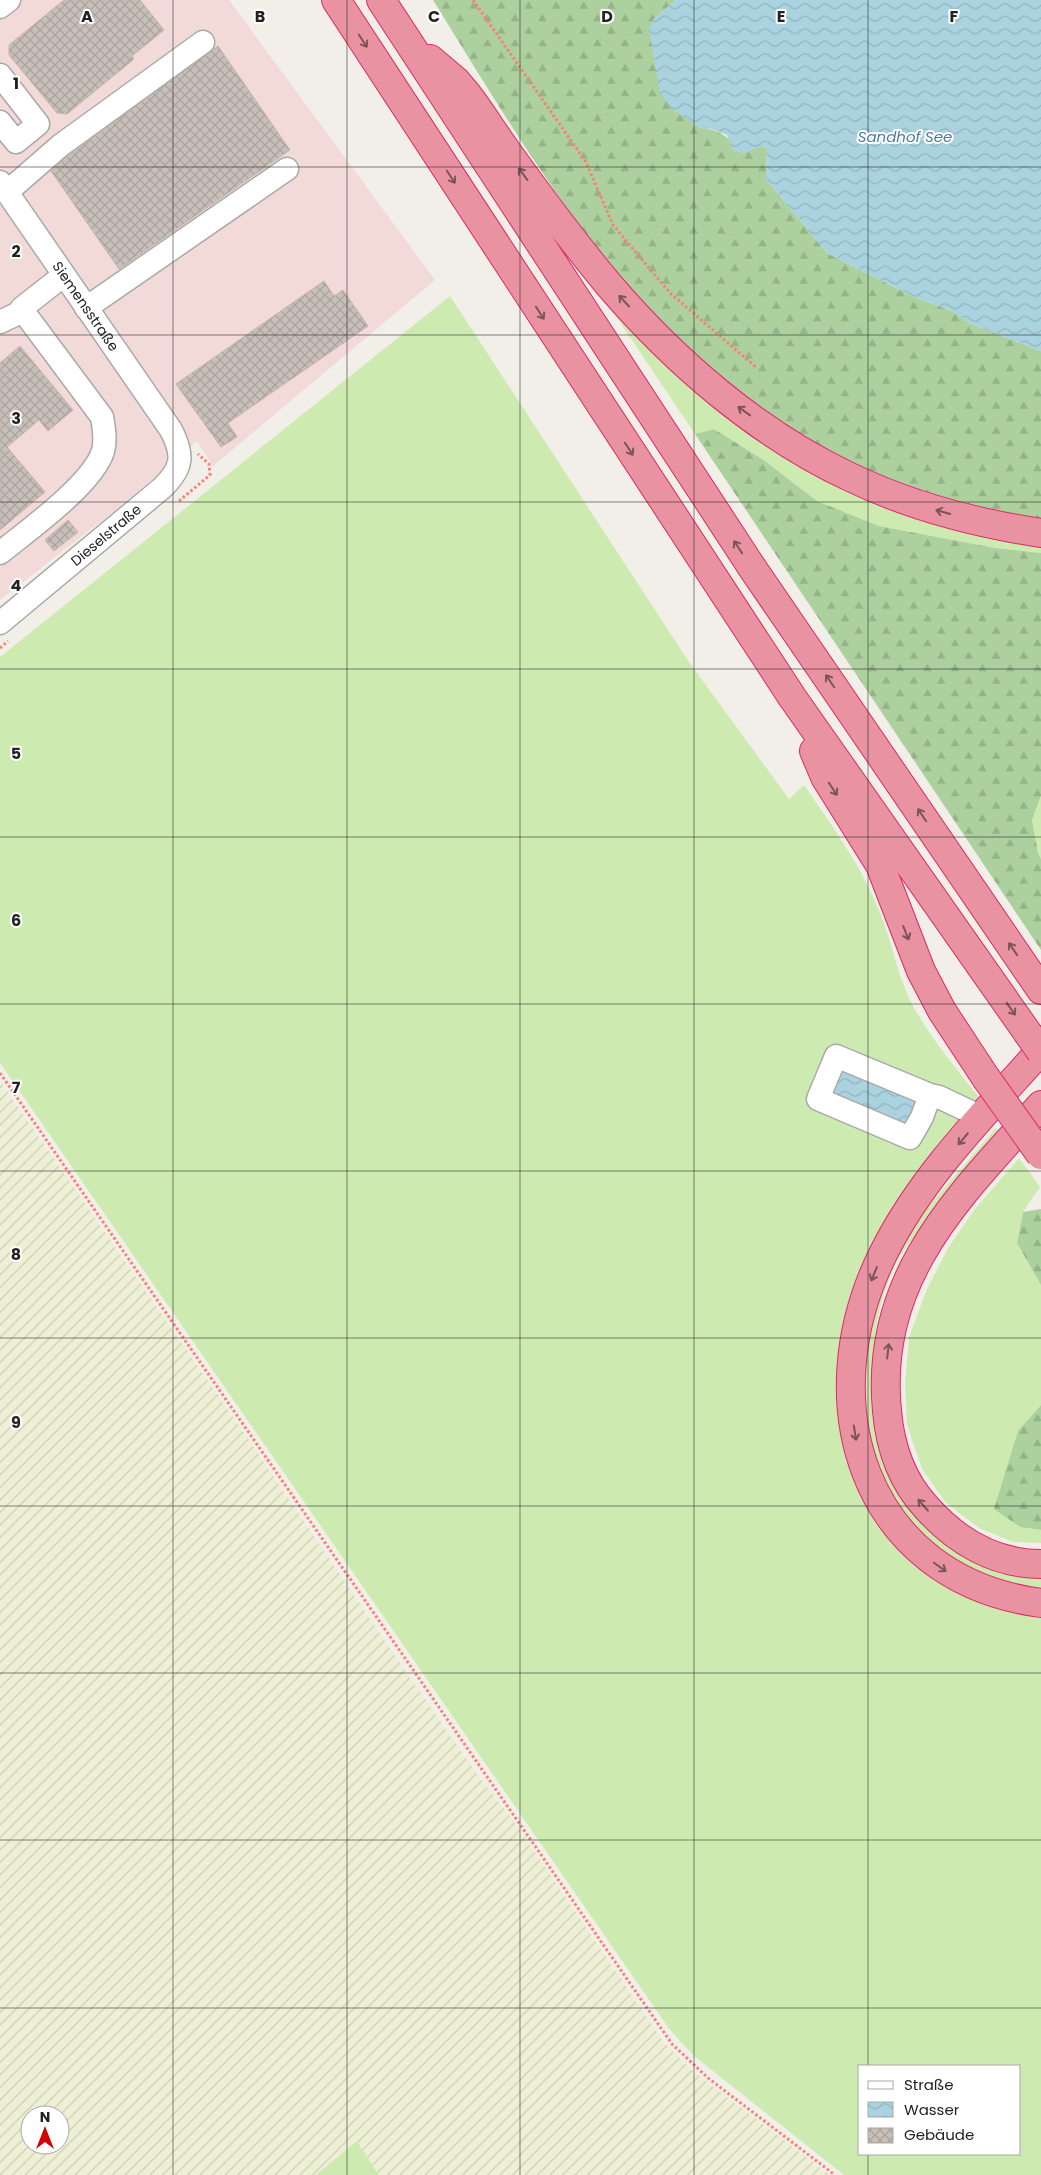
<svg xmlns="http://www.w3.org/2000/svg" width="1041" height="2175" viewBox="0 0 1041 2175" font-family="Poppins,sans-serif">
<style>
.commercial{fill:#f2dad9}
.farmland{fill:url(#farmland-furrows);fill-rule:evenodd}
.grass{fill:#cdebb0;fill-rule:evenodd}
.forest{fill:url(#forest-firs)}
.water{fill:url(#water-waves)}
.building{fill:url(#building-cross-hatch);stroke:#c4b6ab}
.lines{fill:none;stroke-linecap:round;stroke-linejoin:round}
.minor-casing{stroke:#a9a9a9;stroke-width:25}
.highway-casing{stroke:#dc2a67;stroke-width:30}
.path{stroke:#fa8072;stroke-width:3;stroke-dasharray:2.5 2.5;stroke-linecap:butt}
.minor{stroke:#fff;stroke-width:22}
.highway{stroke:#e892a2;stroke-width:28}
.highway-bridge-casing{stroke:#dc2a67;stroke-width:30;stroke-linecap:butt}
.highway-bridge{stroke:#e892a2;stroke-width:28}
.oneway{stroke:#7b545c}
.grid{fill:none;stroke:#222;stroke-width:1;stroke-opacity:0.55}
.labels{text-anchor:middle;stroke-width:4;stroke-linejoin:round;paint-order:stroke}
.street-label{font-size:14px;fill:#222;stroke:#fff}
.water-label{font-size:15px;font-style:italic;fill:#4a7aab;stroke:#fff}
.grid-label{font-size:16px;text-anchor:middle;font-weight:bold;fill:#222;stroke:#fff;stroke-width:4;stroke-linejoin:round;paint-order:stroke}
</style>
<defs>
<pattern id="farmland-furrows" width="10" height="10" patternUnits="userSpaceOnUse" patternTransform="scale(1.25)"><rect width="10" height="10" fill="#eef0d5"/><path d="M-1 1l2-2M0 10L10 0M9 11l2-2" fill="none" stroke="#ccceb7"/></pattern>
<pattern id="forest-firs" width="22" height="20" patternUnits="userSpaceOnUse" patternTransform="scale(1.25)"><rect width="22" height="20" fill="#add19e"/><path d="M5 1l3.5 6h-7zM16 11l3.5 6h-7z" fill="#95b388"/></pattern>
<pattern id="water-waves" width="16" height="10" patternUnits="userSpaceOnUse" patternTransform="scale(1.25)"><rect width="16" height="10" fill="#aad3df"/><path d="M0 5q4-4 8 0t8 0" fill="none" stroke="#92b5bf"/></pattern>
<pattern id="building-cross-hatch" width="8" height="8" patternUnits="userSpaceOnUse" patternTransform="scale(1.25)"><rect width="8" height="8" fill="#c7bfb8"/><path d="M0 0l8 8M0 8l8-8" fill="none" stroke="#aba49e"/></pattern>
</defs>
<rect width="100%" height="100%" fill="#f2efe9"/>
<path class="commercial" d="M0,0h229l206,280 -222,186 -16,-25 -79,67 -118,92z"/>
<path class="farmland" d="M0,1081l251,362 153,226 73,105 36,46 152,224 28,27 137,104h-451l-22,-34 -41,34h-316zM30,2115h30v30h-30z"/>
<path class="grass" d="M601,294c37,40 72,82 115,116 75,60 178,110 272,128 18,4 36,6 53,8v7l-46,-5 -116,-22 -62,-25 -52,-40 -51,-32 -19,5z
M450,296l239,366 100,137 15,-14c27,39 56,79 74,123 14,31 18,65 34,96 18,34 45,65 69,96l-56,61 -50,77 -20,47 -9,43 -4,104 9,39 25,54 37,38 47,31 52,18 29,5v558h-197l-150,-119 -24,-26 -670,-967v-406zM860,2066h160v88h-160z
M1041,796v63l-3,-5 -6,-34z
M996,1128l4,5c-28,33 -57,64 -82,99 -6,8 -13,16 -18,24 -17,30 -25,67 -27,101 -3,34 -3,70 9,101 20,56 70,105 129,117 10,2 20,2 30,3v15l-36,-7 -72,-36 -48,-57 -22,-72 1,-78 38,-106z
M1019,1158l21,29 -17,25 -6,31 24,42v120l-23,27 2,95 21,3v13l-28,-1 -34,-14 -34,-26 -23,-33 -15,-44 -2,-42 4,-46 18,-48 21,-41 26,-38z
M357,2141l22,34h-63z"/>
<path class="forest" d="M433,0h243l-23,20 47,108c21,1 29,10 42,25l19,-7 6,2 -1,31 61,74 85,43 40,15 17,12 72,28v168c-63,-10 -126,-26 -184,-54 -116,-54 -214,-151 -288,-254 -49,-68 -92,-140 -136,-211z
M714,429l51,32 52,40 62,25 116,22 46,5v243l-9,24 6,33 3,6v91l-346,-516z
M1041,1209v76l-24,-42 6,-31z
M1041,1405v125l-21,-3 -26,-18 24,-78z"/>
<path class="water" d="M676,0h365v351l-72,-28 -17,-12 -40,-15 -85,-43 -61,-74 1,-31 -6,-2 -19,7 -9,-3 -6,-15 -15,-6 -12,-1 -28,-19 -12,-16 -11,-63 4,-10z
M837,1064l83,35 -13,32 -84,-35z"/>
<path class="building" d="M64,0h76l24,30 -32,26 2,3 -67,55 -10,-1 -48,-58v-10z
M218,46l72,104 -171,119 -68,-98 18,-16z
M324,281l10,15 9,-6 25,36 -140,97 9,14 -16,10 -45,-63z
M20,346l53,64 -25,21 -9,-11 -32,27 38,45 -45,38v-167z
M68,520l10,12 -24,19 -9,-11z"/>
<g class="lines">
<g class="minor-casing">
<g id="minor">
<path d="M0,7l9,-7"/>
<path d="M0,75l38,49 -22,18 -16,-20"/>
<path id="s1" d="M0,182l171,248c13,25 12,38 -9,58l-162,135"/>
<path d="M7,192l54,-47 142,-103"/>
<path d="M86,308l201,-139"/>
<path d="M0,322l23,-11"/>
<path d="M0,553c27,-22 93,-69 103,-102 3,-11 1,-23 -1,-34l-79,-106 -1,-3 42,-33"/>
<path d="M930,1095l-8,22 -12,21 -92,-39 18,-43 94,39 9,2 42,20"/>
</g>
</g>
<g class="highway-casing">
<path id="highway" d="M336,0l456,697 235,335
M381,0l372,569 288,421
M430,59l26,22 11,13c14,18 26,38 39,56 33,46 67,92 103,135 66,77 149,149 241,192 60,29 125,46 191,56
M814,751l11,26 55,88 41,106 21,40 44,67
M1041,1050c-56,63 -119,126 -157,202 -75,148 -23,327 157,351
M1041,1105c-82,92 -167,171 -154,306 3,35 15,70 39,96 30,34 69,57 115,57"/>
</g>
<path class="path" d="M473,0l113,162 27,63 57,68 87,75
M179,501l31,-26 -1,-11 -11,-10
M0,648l8,-7
M0,1073l672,971 36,34 127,97"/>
<use href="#minor" class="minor"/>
<use href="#highway" class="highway"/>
<g class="highway-bridge-casing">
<path id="highway-bridge" d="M1027,1032l14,20
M986,1078l55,77"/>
</g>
<use href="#highway-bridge" class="highway-bridge"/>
</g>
<defs><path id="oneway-shaft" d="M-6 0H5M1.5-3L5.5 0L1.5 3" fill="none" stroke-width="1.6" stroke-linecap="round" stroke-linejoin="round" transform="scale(1.25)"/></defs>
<g class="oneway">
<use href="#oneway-shaft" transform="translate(363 41) rotate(57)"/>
<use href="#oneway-shaft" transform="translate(523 174) rotate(-126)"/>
<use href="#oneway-shaft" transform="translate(451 177) rotate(57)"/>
<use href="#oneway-shaft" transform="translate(624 301) rotate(-133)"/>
<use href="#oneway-shaft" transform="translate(540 313) rotate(57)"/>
<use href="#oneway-shaft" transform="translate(744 411) rotate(-144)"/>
<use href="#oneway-shaft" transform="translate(629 449) rotate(57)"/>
<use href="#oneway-shaft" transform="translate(943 512) rotate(-164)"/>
<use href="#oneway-shaft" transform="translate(738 547) rotate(-123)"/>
<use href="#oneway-shaft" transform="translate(830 681) rotate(-124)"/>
<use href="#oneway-shaft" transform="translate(833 789) rotate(57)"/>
<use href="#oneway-shaft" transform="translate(922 815) rotate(-124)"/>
<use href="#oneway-shaft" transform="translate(906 933) rotate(68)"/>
<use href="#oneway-shaft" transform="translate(1013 949) rotate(-124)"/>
<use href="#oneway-shaft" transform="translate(1011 1009) rotate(55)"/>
<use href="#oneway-shaft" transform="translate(963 1139) rotate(130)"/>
<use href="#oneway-shaft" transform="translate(874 1274) rotate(113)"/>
<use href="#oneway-shaft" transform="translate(888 1351) rotate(-83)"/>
<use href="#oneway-shaft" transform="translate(855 1433) rotate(81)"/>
<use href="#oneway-shaft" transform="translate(923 1505) rotate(-131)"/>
<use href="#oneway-shaft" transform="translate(940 1567) rotate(35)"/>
</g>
<path class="grid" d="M173,0v2175M347,0v2175M520,0v2175M694,0v2175M868,0v2066M0,167h1041M0,335h1041M0,502h1041M0,669h1041M0,837h1041M0,1004h1041M0,1171h1041M0,1338h1041M0,1506h1041M0,1673h1041M0,1840h1041M0,2008h1041M868,2154v21"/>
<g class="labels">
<g class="street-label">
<text dy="5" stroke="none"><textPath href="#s1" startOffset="151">Siemensstraße</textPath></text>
<text transform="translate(106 535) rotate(-40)" y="5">Dieselstraße</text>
</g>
<g class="water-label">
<text x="905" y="142">Sandhof See</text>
</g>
</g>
<g class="grid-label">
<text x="87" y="22">A</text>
<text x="260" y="22">B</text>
<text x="434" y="22">C</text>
<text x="607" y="22">D</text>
<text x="781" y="22">E</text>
<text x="954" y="22">F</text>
<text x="16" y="89">1</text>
<text x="16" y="257">2</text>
<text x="16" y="424">3</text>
<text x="16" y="591">4</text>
<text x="16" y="759">5</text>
<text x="16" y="926">6</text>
<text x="16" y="1093">7</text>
<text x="16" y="1260">8</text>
<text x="16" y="1428">9</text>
</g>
<rect x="858" y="2065" width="162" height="90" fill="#ffffff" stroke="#a7a7a7"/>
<rect x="868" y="2081" width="25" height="8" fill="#ffffff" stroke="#a7a7a7"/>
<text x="904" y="2090" font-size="15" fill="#222222">Straße</text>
<rect x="868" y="2102" width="25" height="15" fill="url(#water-waves)" stroke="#a7a7a7"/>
<text x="904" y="2115" font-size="15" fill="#222222">Wasser</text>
<rect x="868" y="2128" width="25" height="15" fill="url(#building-cross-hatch)" stroke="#a7a7a7"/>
<text x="904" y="2140" font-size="15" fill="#222222">Gebäude</text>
<g transform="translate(45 2130)"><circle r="24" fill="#ffffff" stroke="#a7a7a7"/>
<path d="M0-4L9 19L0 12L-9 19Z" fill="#d40000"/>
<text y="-8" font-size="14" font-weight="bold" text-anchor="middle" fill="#222222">N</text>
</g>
</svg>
